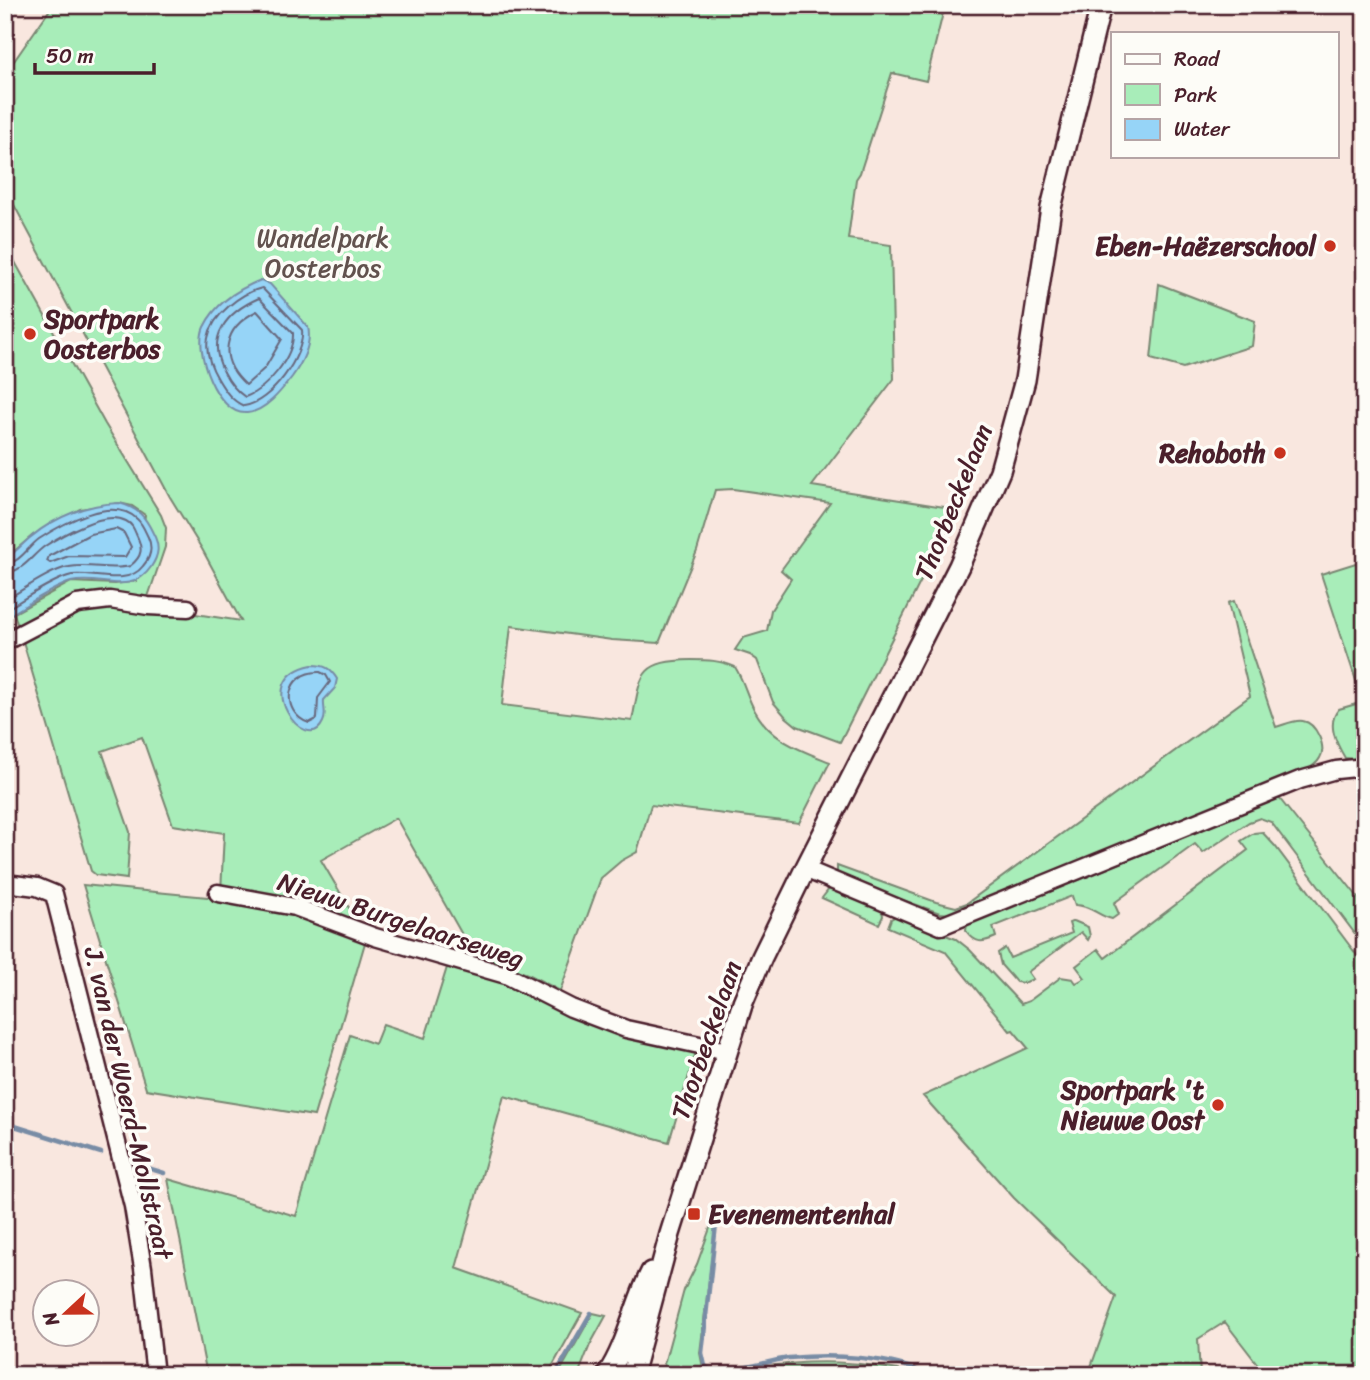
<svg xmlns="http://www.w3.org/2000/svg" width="1370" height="1380" viewBox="0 0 1370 1380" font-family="Sriracha,sans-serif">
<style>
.green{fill:#a8edb9;stroke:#798672;stroke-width:2}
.water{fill:#96d4f7;stroke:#788ca5;stroke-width:2}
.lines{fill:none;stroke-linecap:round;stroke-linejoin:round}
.shore{stroke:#68677d;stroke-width:2}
.stream{stroke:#788ca5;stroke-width:4.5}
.minor-casing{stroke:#4a1f2b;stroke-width:21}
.major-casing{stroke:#4a1f2b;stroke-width:24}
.minor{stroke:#fdfcf7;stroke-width:16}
.major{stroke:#fdfcf7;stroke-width:19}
.poi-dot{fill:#c8321e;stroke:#fdfcf7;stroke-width:2.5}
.labels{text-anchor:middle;stroke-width:7;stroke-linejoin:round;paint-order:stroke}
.park-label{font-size:26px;fill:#62524e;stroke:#fdfcf7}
.poi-label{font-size:26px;font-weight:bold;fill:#4a1f2b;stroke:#fdfcf7;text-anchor:end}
.street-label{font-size:26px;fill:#4a1f2b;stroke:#fdfcf7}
</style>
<rect width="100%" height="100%" fill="#f9e7df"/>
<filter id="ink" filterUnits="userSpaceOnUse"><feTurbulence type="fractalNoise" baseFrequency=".0143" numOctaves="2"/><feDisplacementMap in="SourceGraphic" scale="14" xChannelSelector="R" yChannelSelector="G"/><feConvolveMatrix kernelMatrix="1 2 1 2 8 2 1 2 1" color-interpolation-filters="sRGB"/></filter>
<g filter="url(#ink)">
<path class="green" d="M53,5h892l-19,76 -34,-8 -32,100 -4,6 -8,60 43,6 3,134 -82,107 145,23 -117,233 -43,-16 -11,-9 -13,-15 -16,-42 -7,-5 -15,-5 8,-12 24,-7 4,-21 20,-31 -10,-9 49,-67 -97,-14 -18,1 -18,61 -38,92 -47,-3 -101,-14 -9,79 130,16c9,-46 6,-60 59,-61 16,0 29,0 44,7 9,14 12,30 20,44 17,30 45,39 75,51l-31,61 -148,-18 -14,47 -16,9 -20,17 -41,113 -30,-16 -57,-21 -77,-136 -75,42 37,63 -137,-31 3,-59 -51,-8 -31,-88 -40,14 28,81 -3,47 -31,-4 -5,-4 -69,-233 57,-30 28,-2 48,9 21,-4 65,10 -39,-72 -32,-52 -165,-309v-114z
M5,244l100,180 56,91 5,13 -1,19 -16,47 -3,3 -45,-4 -83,34 -4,-14 57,-31 44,2 21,-3 9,-66 -13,-9 -13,-3 -39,6 -47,26 -28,24z
M1159,284l96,37 -3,25 -69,22 -32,-9z
M1365,560v200l-20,-2c-9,-15 -19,-35 -6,-49l24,-7 -42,-128z
M1234,601l42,126c8,-2 19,-8 27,-6 13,2 24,26 17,37 -4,8 -15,13 -22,18l-339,139 -19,-2 -95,-33 -8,-6v-8l99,36 20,5 11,-4 283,-207 -22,-93z
M1279,798l86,108v41l-94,-125 -11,-4 -11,4 -46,31 -8,-9 -81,59 5,11 -7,5c-14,-3 -22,-14 -37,-14l-3,-9 -79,31 3,10c-14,6 -20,7 -30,-6l1,-8 80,-30z
M1262,832l13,14 90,120v409h-99l-41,-53 -27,17 2,36h-112l28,-78 -102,-99 -91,-102 105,-48 -15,-18 -3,1 -65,-80 -57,-24 3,-8 5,-3 60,23 14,11 51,54 8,-3 32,-24 12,2 3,4 9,-5 -9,-12 22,-17 7,9 143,-108 -7,-9 13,-8z
M83,885l156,15 40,7 88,29 -53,180 -168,-27z
M829,889h3l50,21 1,6 -4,8 -57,-26z
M1074,921l14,6 2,9 -2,4 -7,-8 -53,40 5,7 -9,4 -8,-1 -15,-17 -3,-12 7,-5 5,10 62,-25 -3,-10z
M449,961l247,91 -27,90 -165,-46 -48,172 126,45 -34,61 -341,1 -39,-196 128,37 54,-181 25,9 8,-20 42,14z
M718,1206l-18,147 3,15c17,11 33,3 52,0 57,-9 108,-8 164,7l-105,-2 -16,2h-137l23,-85 13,-26z
M593,1313l13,3 -16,29 -12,30h-20z"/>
<path class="water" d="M261,280l9,4 38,43c4,17 -6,36 -16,50 -10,13 -27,35 -45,36 -30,3 -54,-63 -43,-86 11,-23 34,-38 57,-47z
M119,503c19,5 26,13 34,30 7,13 6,22 -2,34 -20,30 -51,8 -80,15 -18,5 -49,26 -66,36v-59c10,-6 17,-15 26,-22 25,-21 57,-33 88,-34z
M312,665c13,0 18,3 25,14l-2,9 -11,12c-1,7 3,15 -1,22 -16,36 -76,-44 -11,-57z"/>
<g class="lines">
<path class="shore" d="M262,288l40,42c3,26 -32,73 -58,76 -12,-5 -19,-15 -26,-27 -7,-12 -13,-27 -10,-41 4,-23 33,-45 54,-50z
M259,298l34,35c1,24 -26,56 -48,64 -9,-6 -16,-15 -21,-25 -19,-35 3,-60 35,-74z
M257,311l25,28 -17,29 -19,17c-29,-26 -23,-57 11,-74z
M116,529l8,4 7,14 -6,10 -56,-1 -19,7 -3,-2 2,-5 41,-22z
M5,564c15,-1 23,-17 34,-25 23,-15 73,-44 98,-20 5,4 8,12 11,18 5,11 3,20 -5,29 -16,21 -49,6 -71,9 -17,3 -51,26 -67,35
M5,573c18,-1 27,-18 40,-27 12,-8 25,-15 39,-21 12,-5 30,-10 42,-4 6,3 8,8 10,13 7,14 7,22 -6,32 -20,5 -40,-3 -61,1 -19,3 -46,23 -64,33
M320,672l6,3 4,7 -12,16 -1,21 -8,4c-29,-10 -25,-52 11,-51z"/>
<path class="stream" d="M5,1123l96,30
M135,1164l29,9
M718,1206l-16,147 3,13c3,2 6,5 10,5 13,3 57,-11 74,-13 42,-4 101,-2 140,17
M555,1375l36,-62"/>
<g class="minor-casing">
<path id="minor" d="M12,638l65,-34 33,-4 38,6 40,2
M805,869l136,57 359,-146 36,-10 29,-3
M5,883l32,4 17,7 79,312 10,62 12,107
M218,893l77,14 80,30 131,38 65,33 55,21 101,22"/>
</g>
<g class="major-casing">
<path id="major" d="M607,1375c21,-31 27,-70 44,-103
M632,1375l38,-141 73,-232 19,-45 43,-88 154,-303 41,-95 25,-91 26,-172 50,-203"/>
</g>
<use href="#minor" class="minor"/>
<use href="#major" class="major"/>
</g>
</g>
<g class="poi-dot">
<circle cx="1330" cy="246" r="7"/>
<circle cx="30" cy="334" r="7"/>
<circle cx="1280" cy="453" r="7"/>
<circle cx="1218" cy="1105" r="7"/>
<rect x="687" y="1207" width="14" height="14" rx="3.5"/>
</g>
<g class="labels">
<g class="park-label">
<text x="323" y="247">Wandelpark<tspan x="323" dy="30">Oosterbos</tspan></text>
</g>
<g class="poi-label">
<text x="1316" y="255">Eben-Haëzerschool</text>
<text x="44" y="328" text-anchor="start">Sportpark<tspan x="44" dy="30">Oosterbos</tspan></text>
<text x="1266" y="462">Rehoboth</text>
<text x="1204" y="1099">Sportpark 't<tspan x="1204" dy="30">Nieuwe Oost</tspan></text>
<text x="708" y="1223" text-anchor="start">Evenementenhal</text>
</g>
<g class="street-label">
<text transform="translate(953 502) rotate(-68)" y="9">Thorbeckelaan</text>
<text transform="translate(401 920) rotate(18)" y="9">Nieuw Burgelaarseweg</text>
<text transform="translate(706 1040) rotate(-71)" y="9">Thorbeckelaan</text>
<text transform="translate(129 1103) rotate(77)" y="9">J. van der Woerd-Mollstraat</text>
</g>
</g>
<rect width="1370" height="1380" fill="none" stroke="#fdfcf7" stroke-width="28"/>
<rect x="14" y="14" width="1342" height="1352" fill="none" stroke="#4a1f2b" stroke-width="2.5" filter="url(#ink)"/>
<rect x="1111" y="32" width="228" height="126" fill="#fdfcf7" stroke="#b5a4a5" stroke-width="2"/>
<rect x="1125" y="54" width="35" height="10" fill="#fdfcf7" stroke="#b5a4a5" stroke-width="2"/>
<text x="1174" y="66" font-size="21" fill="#4a1f2b">Road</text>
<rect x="1125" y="84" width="35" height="21" fill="#a8edb9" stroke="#b5a4a5" stroke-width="2"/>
<text x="1174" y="102" font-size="21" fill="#4a1f2b">Park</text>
<rect x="1125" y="119" width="35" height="21" fill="#96d4f7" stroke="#b5a4a5" stroke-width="2"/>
<text x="1174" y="136" font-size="21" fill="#4a1f2b">Water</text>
<g transform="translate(66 1313) rotate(248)"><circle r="33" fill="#fdfcf7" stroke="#b5a4a5" stroke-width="2"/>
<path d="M0-5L12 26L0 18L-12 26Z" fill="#c8321e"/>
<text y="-10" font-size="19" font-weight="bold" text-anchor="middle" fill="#4a1f2b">N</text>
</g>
<path d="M35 63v10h119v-10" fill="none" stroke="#4a1f2b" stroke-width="3.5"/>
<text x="46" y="63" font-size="21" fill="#4a1f2b" stroke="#fdfcf7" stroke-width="5" paint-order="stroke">50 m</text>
</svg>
